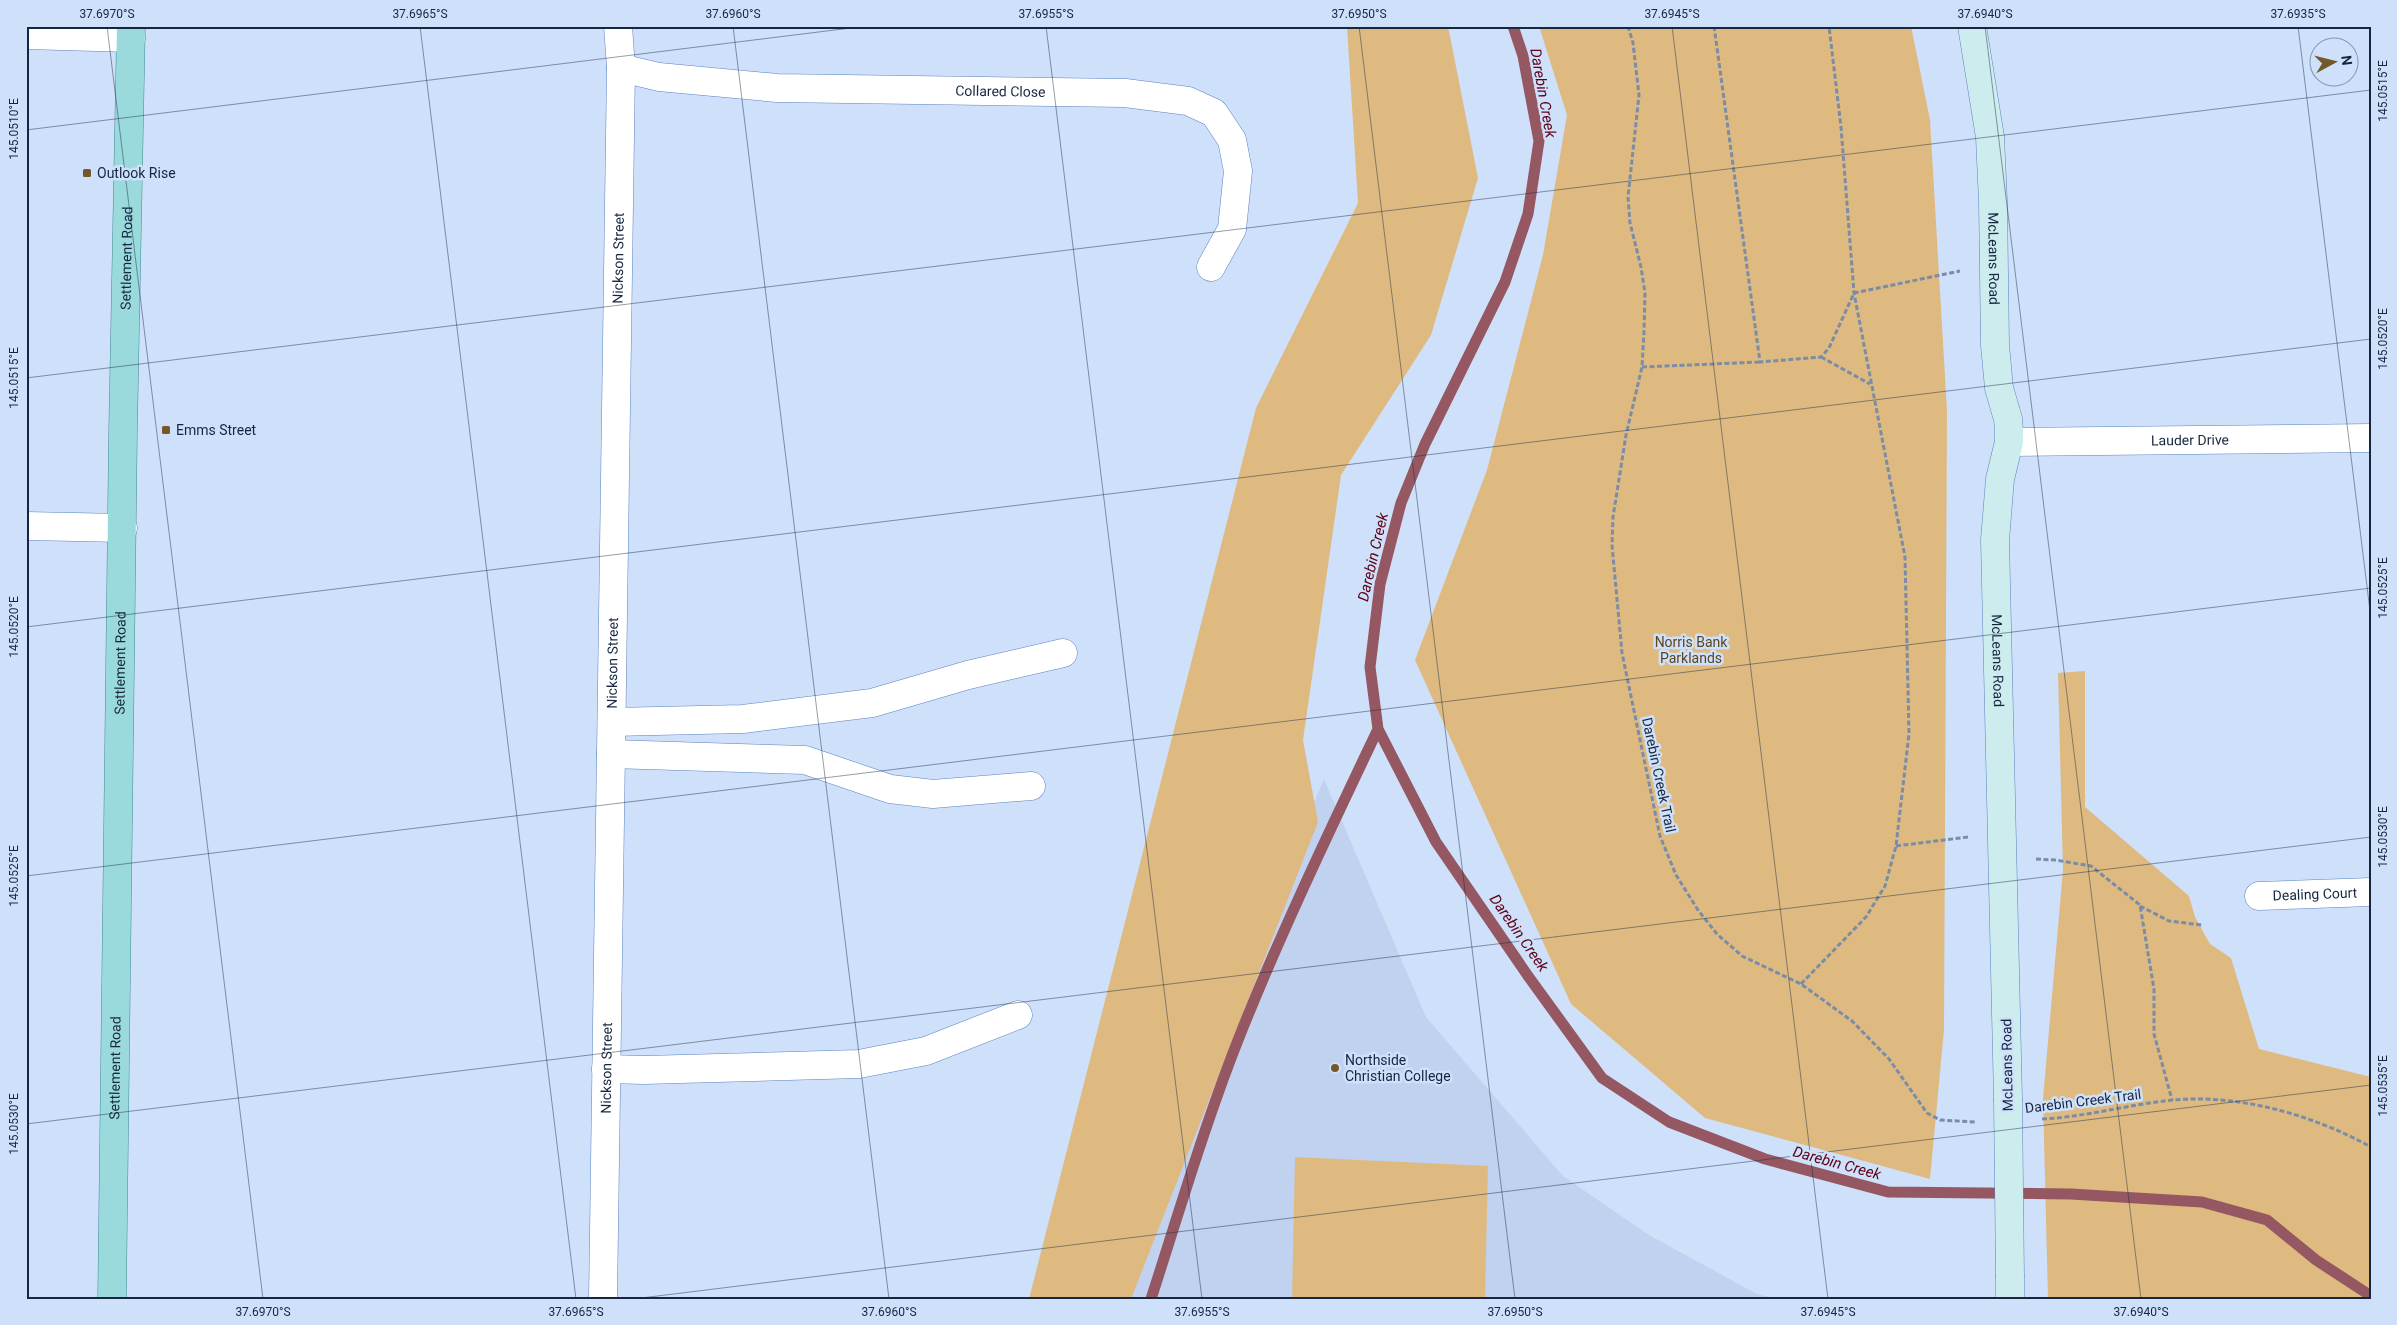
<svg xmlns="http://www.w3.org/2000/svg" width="2397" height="1325" viewBox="0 0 2397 1325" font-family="Roboto,sans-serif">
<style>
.built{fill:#c0d2ef}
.green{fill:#deba81}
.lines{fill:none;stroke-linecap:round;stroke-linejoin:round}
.stream{stroke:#955862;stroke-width:11}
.street-casing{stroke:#5b83c0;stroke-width:29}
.secondary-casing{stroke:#5b83c0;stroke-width:29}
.primary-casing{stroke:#418b96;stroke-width:29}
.path{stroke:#7b8ca6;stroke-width:3;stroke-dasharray:5 2.5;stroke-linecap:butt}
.street{stroke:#fff;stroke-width:28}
.secondary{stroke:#cdecee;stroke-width:28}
.primary{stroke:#9bdadc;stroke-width:28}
.secondary-bridge-casing{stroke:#5b83c0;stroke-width:29;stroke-linecap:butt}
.secondary-bridge{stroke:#cdecee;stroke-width:28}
.ticks{fill:none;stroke:#16263f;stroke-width:1;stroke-opacity:0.45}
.poi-dot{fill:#73582a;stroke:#cee0fa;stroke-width:2}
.labels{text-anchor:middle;stroke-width:5;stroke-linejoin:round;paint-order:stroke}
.street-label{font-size:14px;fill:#16263f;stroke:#cee0fa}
.poi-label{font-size:14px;fill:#16263f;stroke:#cee0fa;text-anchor:start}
.park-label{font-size:14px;fill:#5b4521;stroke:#cee0fa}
.water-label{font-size:15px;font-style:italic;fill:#5d0316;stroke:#cee0fa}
.neatline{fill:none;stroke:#16263f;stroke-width:2}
.ticks-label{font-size:12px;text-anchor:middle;fill:#16263f}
</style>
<rect width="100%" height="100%" fill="#cee0fa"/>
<path class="built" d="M1324,779l102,238 137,159 86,59 108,59 20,5h-652l53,-180z"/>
<path class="green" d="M1347,26h99l3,5 29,147 -47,157 -90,140 -38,265 15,82 -187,477h-102l227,-891 102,-205z
M1539,26h372l19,94 17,291 -3,619 -14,149 -225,-61 -134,-114 -156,-344 72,-190 56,-215 24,-140z
M2085,671v136l104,89 6,21 15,27 21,14 28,91 112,28v222h-323l-5,-200 20,-229 -5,-197z
M1295,1157l193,9 -3,133h-193z"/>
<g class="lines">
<path class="stream" d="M1513,26l10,30 16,85 -11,73 -23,68 -80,162 -24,59 -21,81 -10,83 8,62 58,113 92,134 74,102 67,44 96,37 123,33 183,2 131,8 65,18 49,40 55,36
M1151,1299c29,-90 56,-182 91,-269 41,-102 89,-202 136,-301"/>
<g class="street-casing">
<g id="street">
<path d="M26,35l105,3"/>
<path id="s1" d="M621,68l38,9 118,11 348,5 63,8 26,12 18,27 6,31 -6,58 -21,38"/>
<path id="s2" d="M2009,442l362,-4"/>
<path d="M26,526l97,2"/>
<path d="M612,722l131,-3 129,-16 96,-28 95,-22"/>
<path d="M611,754l194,6 85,29 43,5 98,-8"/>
<path id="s3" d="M2259,896l112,-4"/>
<path d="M606,1069l38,1 215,-6 67,-13 92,-36"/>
<path id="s4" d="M603,1299l18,-1231 -3,-42"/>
</g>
</g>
<g class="secondary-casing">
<g id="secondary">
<path id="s5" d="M1972,26l18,111 3,65 2,143 4,43 9,31 1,12v11l-9,37 -5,61 13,559"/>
<path d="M2010,1277v22"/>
</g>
</g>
<g class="primary-casing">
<g id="primary">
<path id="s6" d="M112,1299l11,-867 8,-406"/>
</g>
</g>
<path class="path" d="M1628,26l5,17 6,52 -11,102 2,26 11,44 4,26 -1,39 -2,35 -16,68 -13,82 -1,28 10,108 38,183 16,39 22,35 19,24 25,22 59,28 51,37 37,38 38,54 13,7 35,2
M1714,26l46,336 61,-5 8,-9 25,-55 106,-22
M1821,357l49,27
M1642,367l118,-5
M1896,846l72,-9
M2036,859l19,1 36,6 49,39 14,84v45l18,66
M2140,906l29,15 33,4
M1801,984l65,-67 19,-31 11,-40 13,-112 -4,-177 -51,-264 -13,-166 -12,-101
M2042,1119c44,-2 88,-15 132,-19 66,-6 139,15 197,47"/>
<use href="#street" class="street"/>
<use href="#secondary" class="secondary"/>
<use href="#primary" class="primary"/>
<g class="secondary-bridge-casing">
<path id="secondary-bridge" d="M2008,1099l2,178"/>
</g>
<use href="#secondary-bridge" class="secondary-bridge"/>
</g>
<path class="ticks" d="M107,26l156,1273M420,26l156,1273M733,26l156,1273M1046,26l156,1273M1359,26l156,1273M1672,26l156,1273M1985,26l156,1273M2298,26l73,593M26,130l841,-104M26,378l2345,-288M26,627l2345,-288M26,876l2345,-288M26,1124l2345,-287M633,1299l1738,-214"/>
<g class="poi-dot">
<rect x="82" y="168" width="10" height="10" rx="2.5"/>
<rect x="161" y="425" width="10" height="10" rx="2.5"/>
<circle cx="1335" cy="1068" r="5"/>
</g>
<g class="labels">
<g class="street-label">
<text dy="5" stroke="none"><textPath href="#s1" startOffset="381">Collared Close</textPath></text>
<text dy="5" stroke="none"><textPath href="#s4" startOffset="1041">Nickson Street</textPath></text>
<text dy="5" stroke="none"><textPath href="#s6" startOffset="1041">Settlement Road</textPath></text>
<text dy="5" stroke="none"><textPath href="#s5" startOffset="234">McLeans Road</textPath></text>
<text dy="5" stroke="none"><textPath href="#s2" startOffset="181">Lauder Drive</textPath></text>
<text dy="5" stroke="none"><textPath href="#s5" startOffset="639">McLeans Road</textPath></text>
<text dy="5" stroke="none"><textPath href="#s6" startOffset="636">Settlement Road</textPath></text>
<text dy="5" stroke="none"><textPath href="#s4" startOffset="636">Nickson Street</textPath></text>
<text transform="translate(1659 775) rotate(78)" y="5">Darebin Creek Trail</text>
<text dy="5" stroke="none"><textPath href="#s3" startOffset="56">Dealing Court</textPath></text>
<text transform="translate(2007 1065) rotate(-91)" y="5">McLeans Road</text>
<text dy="5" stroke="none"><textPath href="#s6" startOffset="231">Settlement Road</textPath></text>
<text dy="5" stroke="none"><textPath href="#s4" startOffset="231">Nickson Street</textPath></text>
<text transform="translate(2083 1101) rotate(-7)" y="5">Darebin Creek Trail</text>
</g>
<g class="poi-label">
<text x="97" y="178">Outlook Rise</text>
<text x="176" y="435">Emms Street</text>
<text x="1345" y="1065">Northside<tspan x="1345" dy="16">Christian College</tspan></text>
</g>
<g class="park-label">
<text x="1691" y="647">Norris Bank<tspan x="1691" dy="16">Parklands</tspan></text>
</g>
<g class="water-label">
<text transform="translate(1543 93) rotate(80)" y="5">Darebin Creek</text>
<text transform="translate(1373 557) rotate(-77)" y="5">Darebin Creek</text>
<text transform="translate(1519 933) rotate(55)" y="5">Darebin Creek</text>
<text transform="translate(1837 1163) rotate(15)" y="5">Darebin Creek</text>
</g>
</g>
<rect width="2397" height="1325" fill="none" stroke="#cee0fa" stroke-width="55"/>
<g transform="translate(2334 62) rotate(83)"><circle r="24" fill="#cee0fa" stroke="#8496af"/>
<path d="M0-4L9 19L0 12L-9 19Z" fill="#73582a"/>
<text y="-8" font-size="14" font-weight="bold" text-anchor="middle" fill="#16263f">N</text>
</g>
<rect x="28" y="28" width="2342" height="1270" class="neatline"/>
<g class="ticks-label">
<text x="107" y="18">37.6970°S</text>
<text x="420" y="18">37.6965°S</text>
<text x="733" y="18">37.6960°S</text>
<text x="1046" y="18">37.6955°S</text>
<text x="1359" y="18">37.6950°S</text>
<text x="1672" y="18">37.6945°S</text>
<text x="1985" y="18">37.6940°S</text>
<text x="2298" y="18">37.6935°S</text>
<text transform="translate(2383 91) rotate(-90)" y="4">145.0515°E</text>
<text transform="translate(14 129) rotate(-90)" y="4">145.0510°E</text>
<text transform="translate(2383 339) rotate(-90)" y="4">145.0520°E</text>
<text transform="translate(14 378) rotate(-90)" y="4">145.0515°E</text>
<text transform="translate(2383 588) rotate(-90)" y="4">145.0525°E</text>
<text transform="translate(14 627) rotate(-90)" y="4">145.0520°E</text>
<text transform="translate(2383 837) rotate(-90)" y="4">145.0530°E</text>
<text transform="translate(14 876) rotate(-90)" y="4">145.0525°E</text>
<text transform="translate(2383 1086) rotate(-90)" y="4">145.0535°E</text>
<text transform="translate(14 1124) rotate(-90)" y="4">145.0530°E</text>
<text x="263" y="1316">37.6970°S</text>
<text x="576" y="1316">37.6965°S</text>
<text x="889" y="1316">37.6960°S</text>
<text x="1202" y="1316">37.6955°S</text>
<text x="1515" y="1316">37.6950°S</text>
<text x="1828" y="1316">37.6945°S</text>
<text x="2141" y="1316">37.6940°S</text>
</g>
</svg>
